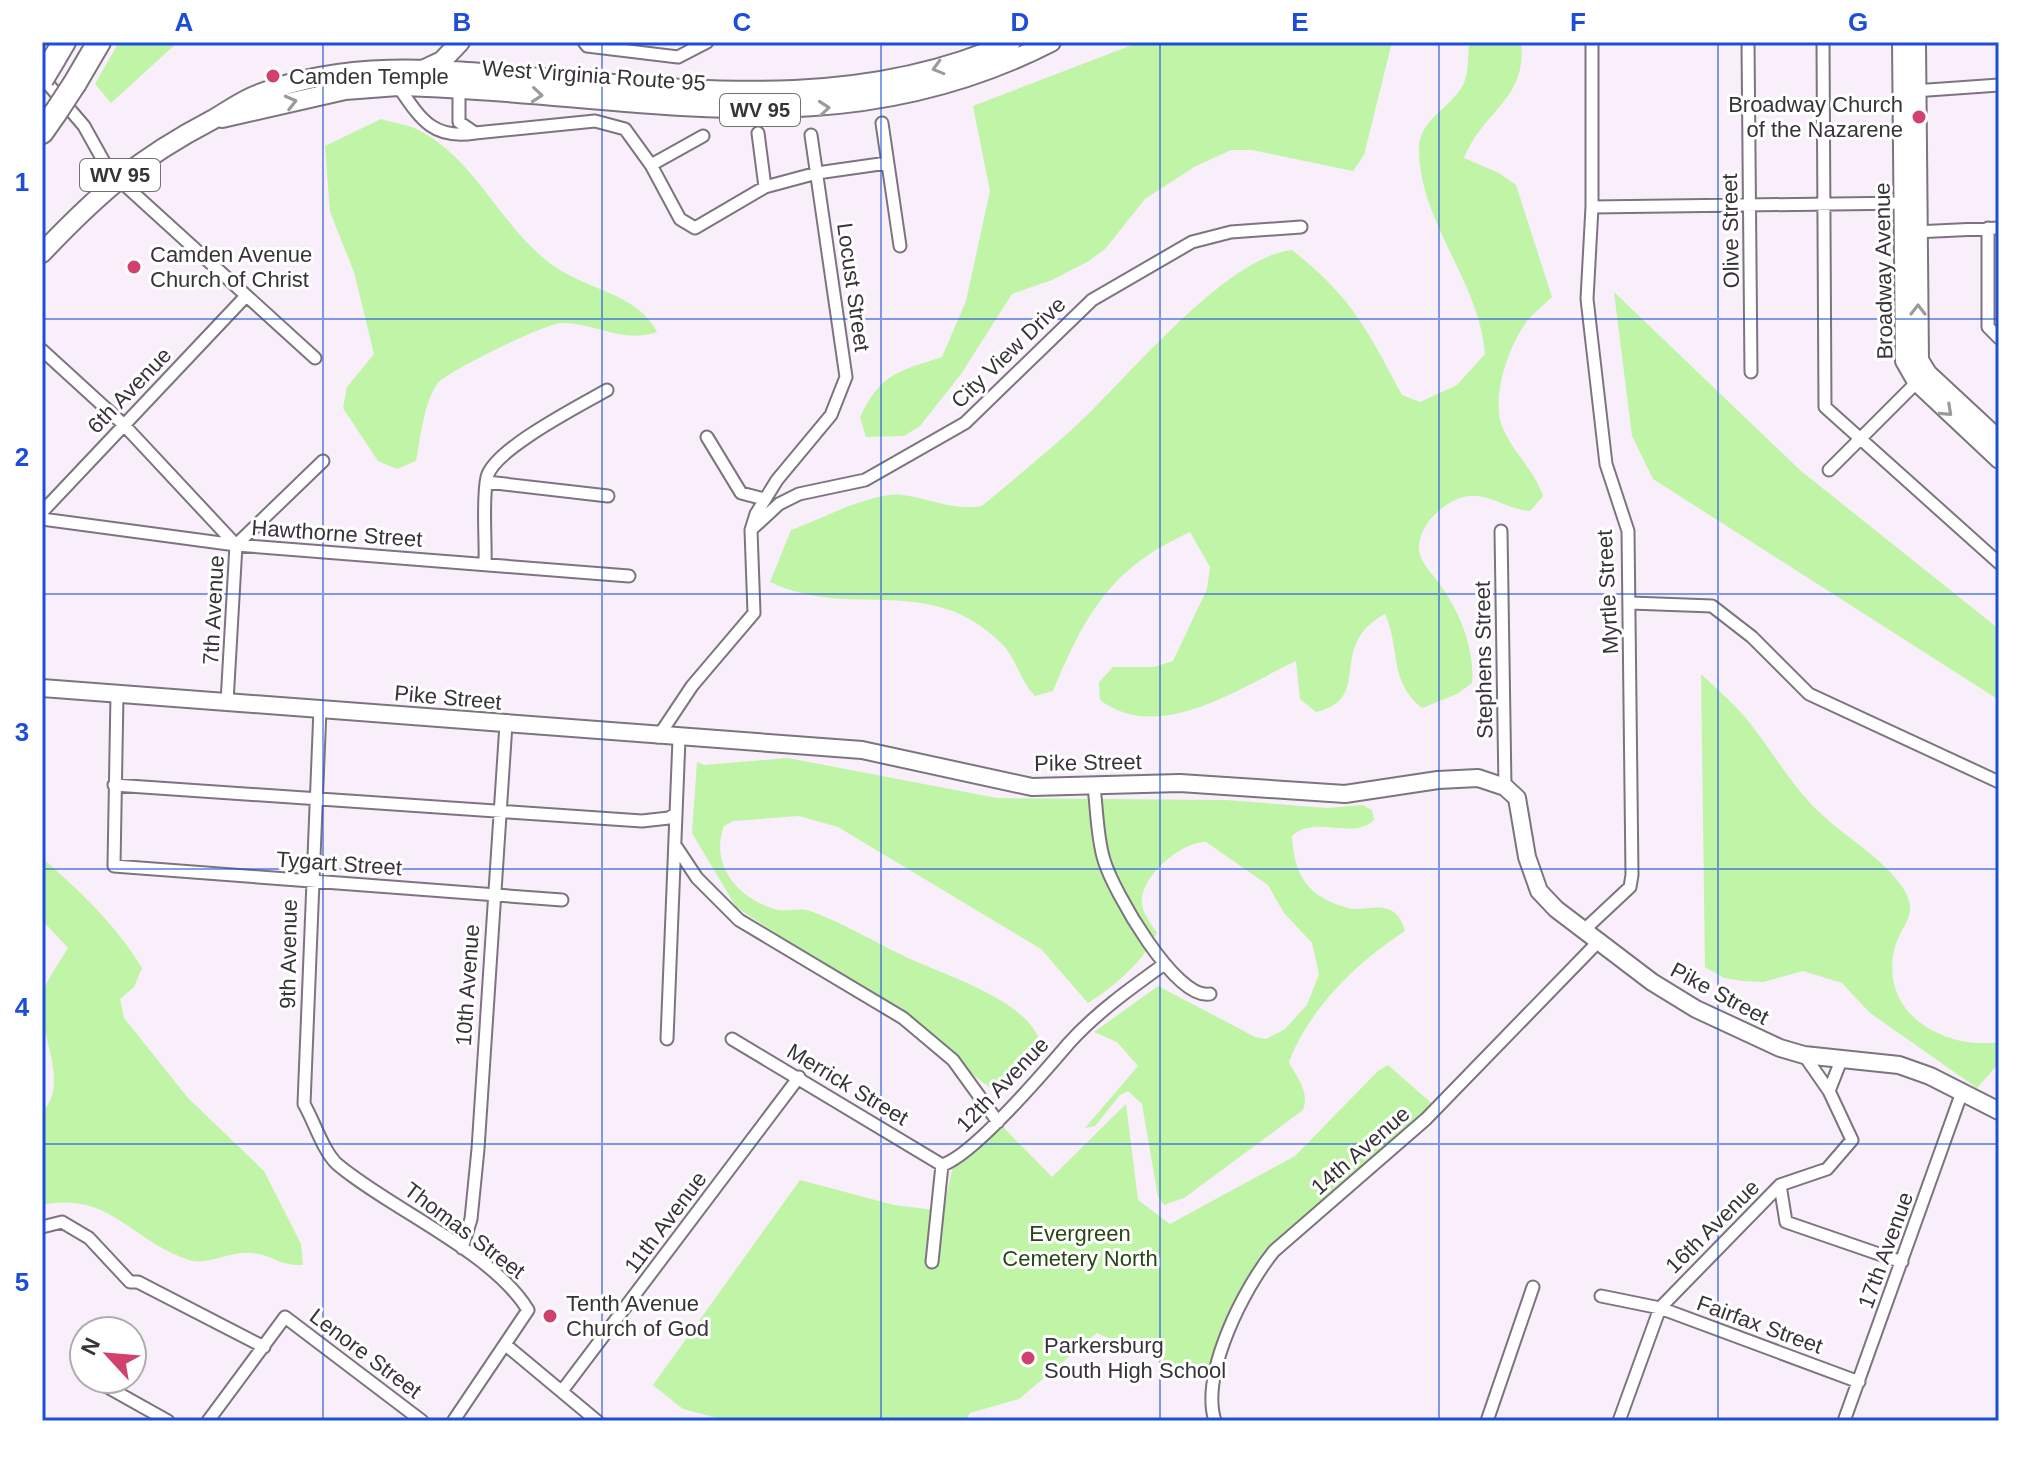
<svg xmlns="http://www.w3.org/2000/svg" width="2041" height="1463" viewBox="0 0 2041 1463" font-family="Arial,sans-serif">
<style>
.green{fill:#c0f4a6}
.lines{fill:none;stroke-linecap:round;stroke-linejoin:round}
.minor-casing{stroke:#7c747e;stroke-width:15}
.secondary-casing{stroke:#7c747e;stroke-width:20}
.primary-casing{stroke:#7c747e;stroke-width:22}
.motorway-casing{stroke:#7c747e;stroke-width:26}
.minor{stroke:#fff;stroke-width:11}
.secondary{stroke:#fff;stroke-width:16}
.primary{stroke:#fff;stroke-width:18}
.motorway{stroke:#fff;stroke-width:22}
.motorway-bridge-casing{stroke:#7c747e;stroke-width:26;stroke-linecap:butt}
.motorway-bridge{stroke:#fff;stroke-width:22}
.oneway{stroke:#9b9a9c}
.grid{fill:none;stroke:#1d4ed8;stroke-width:2;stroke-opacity:0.55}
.poi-dot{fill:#d0426d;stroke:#fff;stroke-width:3}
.labels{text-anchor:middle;stroke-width:6;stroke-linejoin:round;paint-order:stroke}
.shield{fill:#fff;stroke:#737174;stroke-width:2}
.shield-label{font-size:20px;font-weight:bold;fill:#373438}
.street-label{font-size:22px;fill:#373438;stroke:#fff}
.poi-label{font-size:22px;fill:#373438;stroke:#fff;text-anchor:start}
.park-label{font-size:22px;fill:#274712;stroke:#fff}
.neatline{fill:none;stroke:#1d4ed8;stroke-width:3}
.grid-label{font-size:26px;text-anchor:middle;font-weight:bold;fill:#1d4ed8}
</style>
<rect width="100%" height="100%" fill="#f8effa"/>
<path class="green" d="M119,42h59l-67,61 -16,-19z
M1140,42h252l-28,113 -11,16 -101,-21h-21l-37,17 -49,32 -40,50 -16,12 -37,19 -40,14 -51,80 -41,52 -16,10 -38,1 -6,-20c21,-44 39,-46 82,-60l24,-56 24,-110 -17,-85z
M1469,42h52c7,57 -38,68 -57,116l35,15 17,12 36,112c-9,9 -20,17 -27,27 -17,24 -34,74 -23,102 10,26 32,43 41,70l-13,15c-19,-1 -34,-13 -53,-15 -26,-4 -65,31 -57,59 3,10 15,22 21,31 19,27 34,63 31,97l-15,11 -35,14c-34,-27 -21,-59 -37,-94 -60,32 -10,85 -69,98l-16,-13 -4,-38c-56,26 -136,84 -196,39l-1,-18 14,-15h41l19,-6 34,-72 3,-22 -20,-35c-80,36 -105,83 -137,159l-18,5c-15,-15 -19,-38 -33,-52 -72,-73 -151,-23 -232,-62l21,-52c28,-10 83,-39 112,-35 28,4 51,16 79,11 33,-28 67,-55 98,-84 50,-47 146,-165 212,-172 59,46 76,81 110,145l18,7 37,-17 28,-31c-5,-72 -66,-132 -66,-205 0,-30 31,-40 44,-64 6,-12 5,-30 6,-43z
M381,119c13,4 30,6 41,13 54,29 80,96 129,132 34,26 87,29 106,68 -34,12 -61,-9 -95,-9 -15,-1 -118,50 -125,61 -14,22 -16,52 -21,77l-19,8 -19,-8 -35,-53 4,-21 27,-33 -20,-82 -24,-60 -5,-66z
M1614,292l187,179 198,158v71l-346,-221 -21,-43z
M1701,674c15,14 31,28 44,43 23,28 41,60 66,87 26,28 63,47 87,77 28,36 -1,42 -5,76 -9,60 55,93 106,85v21l-22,25 -107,-75 -28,-30 -39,-12 -40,11 -20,-1 -19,-3 -19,-11z
M788,758l209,40 229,2 102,8 34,-3 10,5 2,10c-21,21 -59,-6 -82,16 2,40 16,61 56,72 18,5 47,-14 57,23 -48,31 -96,78 -116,131 8,16 21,30 14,48l-119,88 -20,7 -6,-8 -16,-93 -14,-13 -8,4 -25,31 -10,2 53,-62 -21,-24 -23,-10 64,-46 97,51 11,2 19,-10 22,-24 12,-31 -7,-31 -28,-30 -16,-28 -62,-43c-24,-1 -67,35 -64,62 1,10 10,21 15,29 -14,29 -42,53 -69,70l-47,-54 -203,-122 -39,-11 -66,5 -9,5c-14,38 12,71 50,83 11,4 25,-2 36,2 32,11 64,31 94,45 36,18 134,46 137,93l-41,46 -167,-124 -97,-64 -44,-74 5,-71 7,3z
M42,858c37,32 75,68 100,110l-8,19 -14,12 4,19 64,80 76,73 37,73 2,21c-27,1 -30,-11 -53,-12 -19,-2 -44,13 -61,7 -58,-19 -79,-69 -147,-55v-93c29,-28 -4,-78 0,-114 2,-16 18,-36 26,-50l-26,-28z
M1388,1065l49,43 -181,164 -42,111 -117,-50 -78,66 -49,14 -5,8h-237l-45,-12 -30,-24 147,-205 94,25 49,6 11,-50 44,-39 54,55 74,-73 12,96 32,24 125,-68 83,-85z"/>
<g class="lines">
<g class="minor-casing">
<path id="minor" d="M584,42l3,4 91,11 29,-15
M1748,42l3,330
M1823,42l2,365 174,156
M42,77l42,49 20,36 13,16 198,180
M398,86c22,32 34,54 77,47
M459,89v33l16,11 120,-12 30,8 26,36 29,54 15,9 70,-41 52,-14 70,-10
M1914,91l85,-6
M882,123l18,123
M758,133l7,54
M651,165l52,-29
M1592,207l315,-4
M1988,228v99l11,11
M1915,232l84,-4
M42,350l81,74 113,121
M707,437l34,56 23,6
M1829,470l90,-90
M487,482l121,14
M42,512l204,-216
M42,519l194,26 393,31
M753,528l26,-24 20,-10 66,-14 100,-57 127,-123 100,-58 39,-10 70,-5
M1501,531l4,256
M485,564c1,-25 -3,-64 2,-87 7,-28 94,-72 120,-87
M1631,603l81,3 40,31 57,57 190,88
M117,694l-3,172 448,34
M227,702l9,-157 87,-84
M320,709l-16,395c10,17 19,47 33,60 53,45 155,87 191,146l-74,110
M658,737l34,-51 62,-73 -3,-83 5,-16 21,-34 54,-65 15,-38 -35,-242
M114,785l528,36 27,-3 7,-5
M1094,787c3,23 3,51 10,73 9,31 72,141 106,134
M675,845l22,33 42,42 164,98 50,42 45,62
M1583,931l47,-44 2,-12 -4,-344 -22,-67 -19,-165 5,-92v-165
M667,1039l12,-300
M732,1039l210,126
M1829,1091l13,-33
M1780,1185l6,37 116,40
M42,1227l20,-5 27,16 41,44h8l126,65
M462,1248l9,-29 7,-70 28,-425
M932,1262l10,-97c31,-9 104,-95 127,-122 27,-30 62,-55 94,-78
M1601,1296l59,12 199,74
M507,1346l90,75
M93,1379l75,42
M562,1391l237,-314
M208,1421l77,-104 137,104
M1215,1421c-15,-47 29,-133 59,-170l152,-132 172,-177
M1487,1421l46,-134
M1619,1421l41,-113 120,-123 47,-16 25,-29 -23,-49 -25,-36
M1844,1421l118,-329"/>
</g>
<g class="secondary-casing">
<path id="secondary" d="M1901,42l3,319 12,21 83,78
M1917,42l3,318 8,13 71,66
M42,688l820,62 170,37 148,-4 165,11 93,-14 40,-2 27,9 12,11 10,59 12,34 17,18 96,73 44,27 84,39 24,7 95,10 31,11 69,35"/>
</g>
<g class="primary-casing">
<path id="primary" d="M425,69l17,-8 18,-19
M222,118l123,-28 53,-4c231,5 435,68 653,-44
M42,253c57,-60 97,-95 170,-133 16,-9 30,-20 47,-26 87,-34 179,-25 269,-17 164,13 328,35 483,-35"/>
</g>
<g class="motorway-casing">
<path id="motorway" d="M54,59l10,-17
M75,83l24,-41
M42,132l14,-20"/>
</g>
<use href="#minor" class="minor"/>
<use href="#secondary" class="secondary"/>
<use href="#primary" class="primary"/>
<use href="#motorway" class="motorway"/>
<g class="motorway-bridge-casing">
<path id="motorway-bridge" d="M42,79l12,-20
M56,112l19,-29"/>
</g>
<use href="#motorway-bridge" class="motorway-bridge"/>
</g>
<defs><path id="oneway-chevron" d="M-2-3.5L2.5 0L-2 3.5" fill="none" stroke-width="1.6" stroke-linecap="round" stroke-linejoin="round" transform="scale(2)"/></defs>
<g class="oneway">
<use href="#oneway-chevron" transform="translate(938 68) rotate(164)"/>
<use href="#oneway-chevron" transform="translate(537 95) rotate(5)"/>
<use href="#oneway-chevron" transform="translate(291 102) rotate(-14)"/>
<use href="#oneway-chevron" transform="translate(824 108) rotate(-5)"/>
<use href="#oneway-chevron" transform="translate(1918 310) rotate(-90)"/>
<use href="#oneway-chevron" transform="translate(1947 411) rotate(43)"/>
</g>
<path class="grid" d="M323,42v1379M602,42v1379M881,42v1379M1160,42v1379M1439,42v1379M1718,42v1379M42,319h1957M42,594h1957M42,869h1957M42,1144h1957"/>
<g class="poi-dot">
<circle cx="273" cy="76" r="8"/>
<circle cx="1919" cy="117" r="8"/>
<circle cx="134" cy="267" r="8"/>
<circle cx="550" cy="1316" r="8"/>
<circle cx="1028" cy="1358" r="8"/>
</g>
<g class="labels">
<g class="shield">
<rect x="720" y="94" width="80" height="32" rx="6"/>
<rect x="80" y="159" width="80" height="32" rx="6"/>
</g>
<g class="shield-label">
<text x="760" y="117">WV 95</text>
<text x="120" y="182">WV 95</text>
</g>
<g class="street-label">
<text transform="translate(594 75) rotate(4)" y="8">West Virginia Route 95</text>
<text transform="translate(1730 231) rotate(-91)" y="8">Olive Street</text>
<text transform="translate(1883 271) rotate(-91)" y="8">Broadway Avenue</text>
<text transform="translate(854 287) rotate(82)" y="8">Locust Street</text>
<text transform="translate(1008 352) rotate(-44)" y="8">City View Drive</text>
<text transform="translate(129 390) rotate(-46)" y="8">6th Avenue</text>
<text transform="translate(337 533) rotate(4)" y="8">Hawthorne Street</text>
<text transform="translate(1607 592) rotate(-93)" y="8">Myrtle Street</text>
<text transform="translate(213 610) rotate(-87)" y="8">7th Avenue</text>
<text transform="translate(1483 660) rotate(-91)" y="8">Stephens Street</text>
<text transform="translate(448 697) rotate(5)" y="8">Pike Street</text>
<text transform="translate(1088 762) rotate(-1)" y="8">Pike Street</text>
<text transform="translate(339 863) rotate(4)" y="8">Tygart Street</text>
<text transform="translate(288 954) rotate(-89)" y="8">9th Avenue</text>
<text transform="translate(467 985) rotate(-86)" y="8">10th Avenue</text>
<text transform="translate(1720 993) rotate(28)" y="8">Pike Street</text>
<text transform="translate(848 1084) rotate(31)" y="8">Merrick Street</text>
<text transform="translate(1002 1084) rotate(-46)" y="8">12th Avenue</text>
<text transform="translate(1360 1150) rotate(-41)" y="8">14th Avenue</text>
<text transform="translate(665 1222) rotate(-53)" y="8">11th Avenue</text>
<text transform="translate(1712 1226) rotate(-45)" y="8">16th Avenue</text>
<text transform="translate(465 1230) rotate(37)" y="8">Thomas Street</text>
<text transform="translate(1885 1250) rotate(-70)" y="8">17th Avenue</text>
<text transform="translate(1760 1324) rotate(20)" y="8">Fairfax Street</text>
<text transform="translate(366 1353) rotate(37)" y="8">Lenore Street</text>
</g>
<g class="poi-label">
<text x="289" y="84">Camden Temple</text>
<text x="1903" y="112" text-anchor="end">Broadway Church<tspan x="1903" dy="25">of the Nazarene</tspan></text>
<text x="150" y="262">Camden Avenue<tspan x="150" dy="25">Church of Christ</tspan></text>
<text x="566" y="1311">Tenth Avenue<tspan x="566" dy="25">Church of God</tspan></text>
<text x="1044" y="1353">Parkersburg<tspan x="1044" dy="25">South High School</tspan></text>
</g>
<g class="park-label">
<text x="1080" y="1241">Evergreen<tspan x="1080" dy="25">Cemetery North</tspan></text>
</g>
</g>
<rect width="2041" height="1463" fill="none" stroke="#ffffff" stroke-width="88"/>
<g transform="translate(108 1355) rotate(296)"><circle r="38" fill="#ffffff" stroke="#afaeaf" stroke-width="2"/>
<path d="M0-6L14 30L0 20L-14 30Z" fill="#d0426d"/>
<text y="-12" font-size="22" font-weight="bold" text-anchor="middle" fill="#373438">N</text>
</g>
<rect x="44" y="44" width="1953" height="1375" class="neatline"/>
<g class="grid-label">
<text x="184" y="31">A</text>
<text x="462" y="31">B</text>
<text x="742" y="31">C</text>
<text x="1020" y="31">D</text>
<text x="1300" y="31">E</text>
<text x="1578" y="31">F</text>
<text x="1858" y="31">G</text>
<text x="22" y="191">1</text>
<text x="22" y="466">2</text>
<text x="22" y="741">3</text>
<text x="22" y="1016">4</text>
<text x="22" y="1291">5</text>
</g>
</svg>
